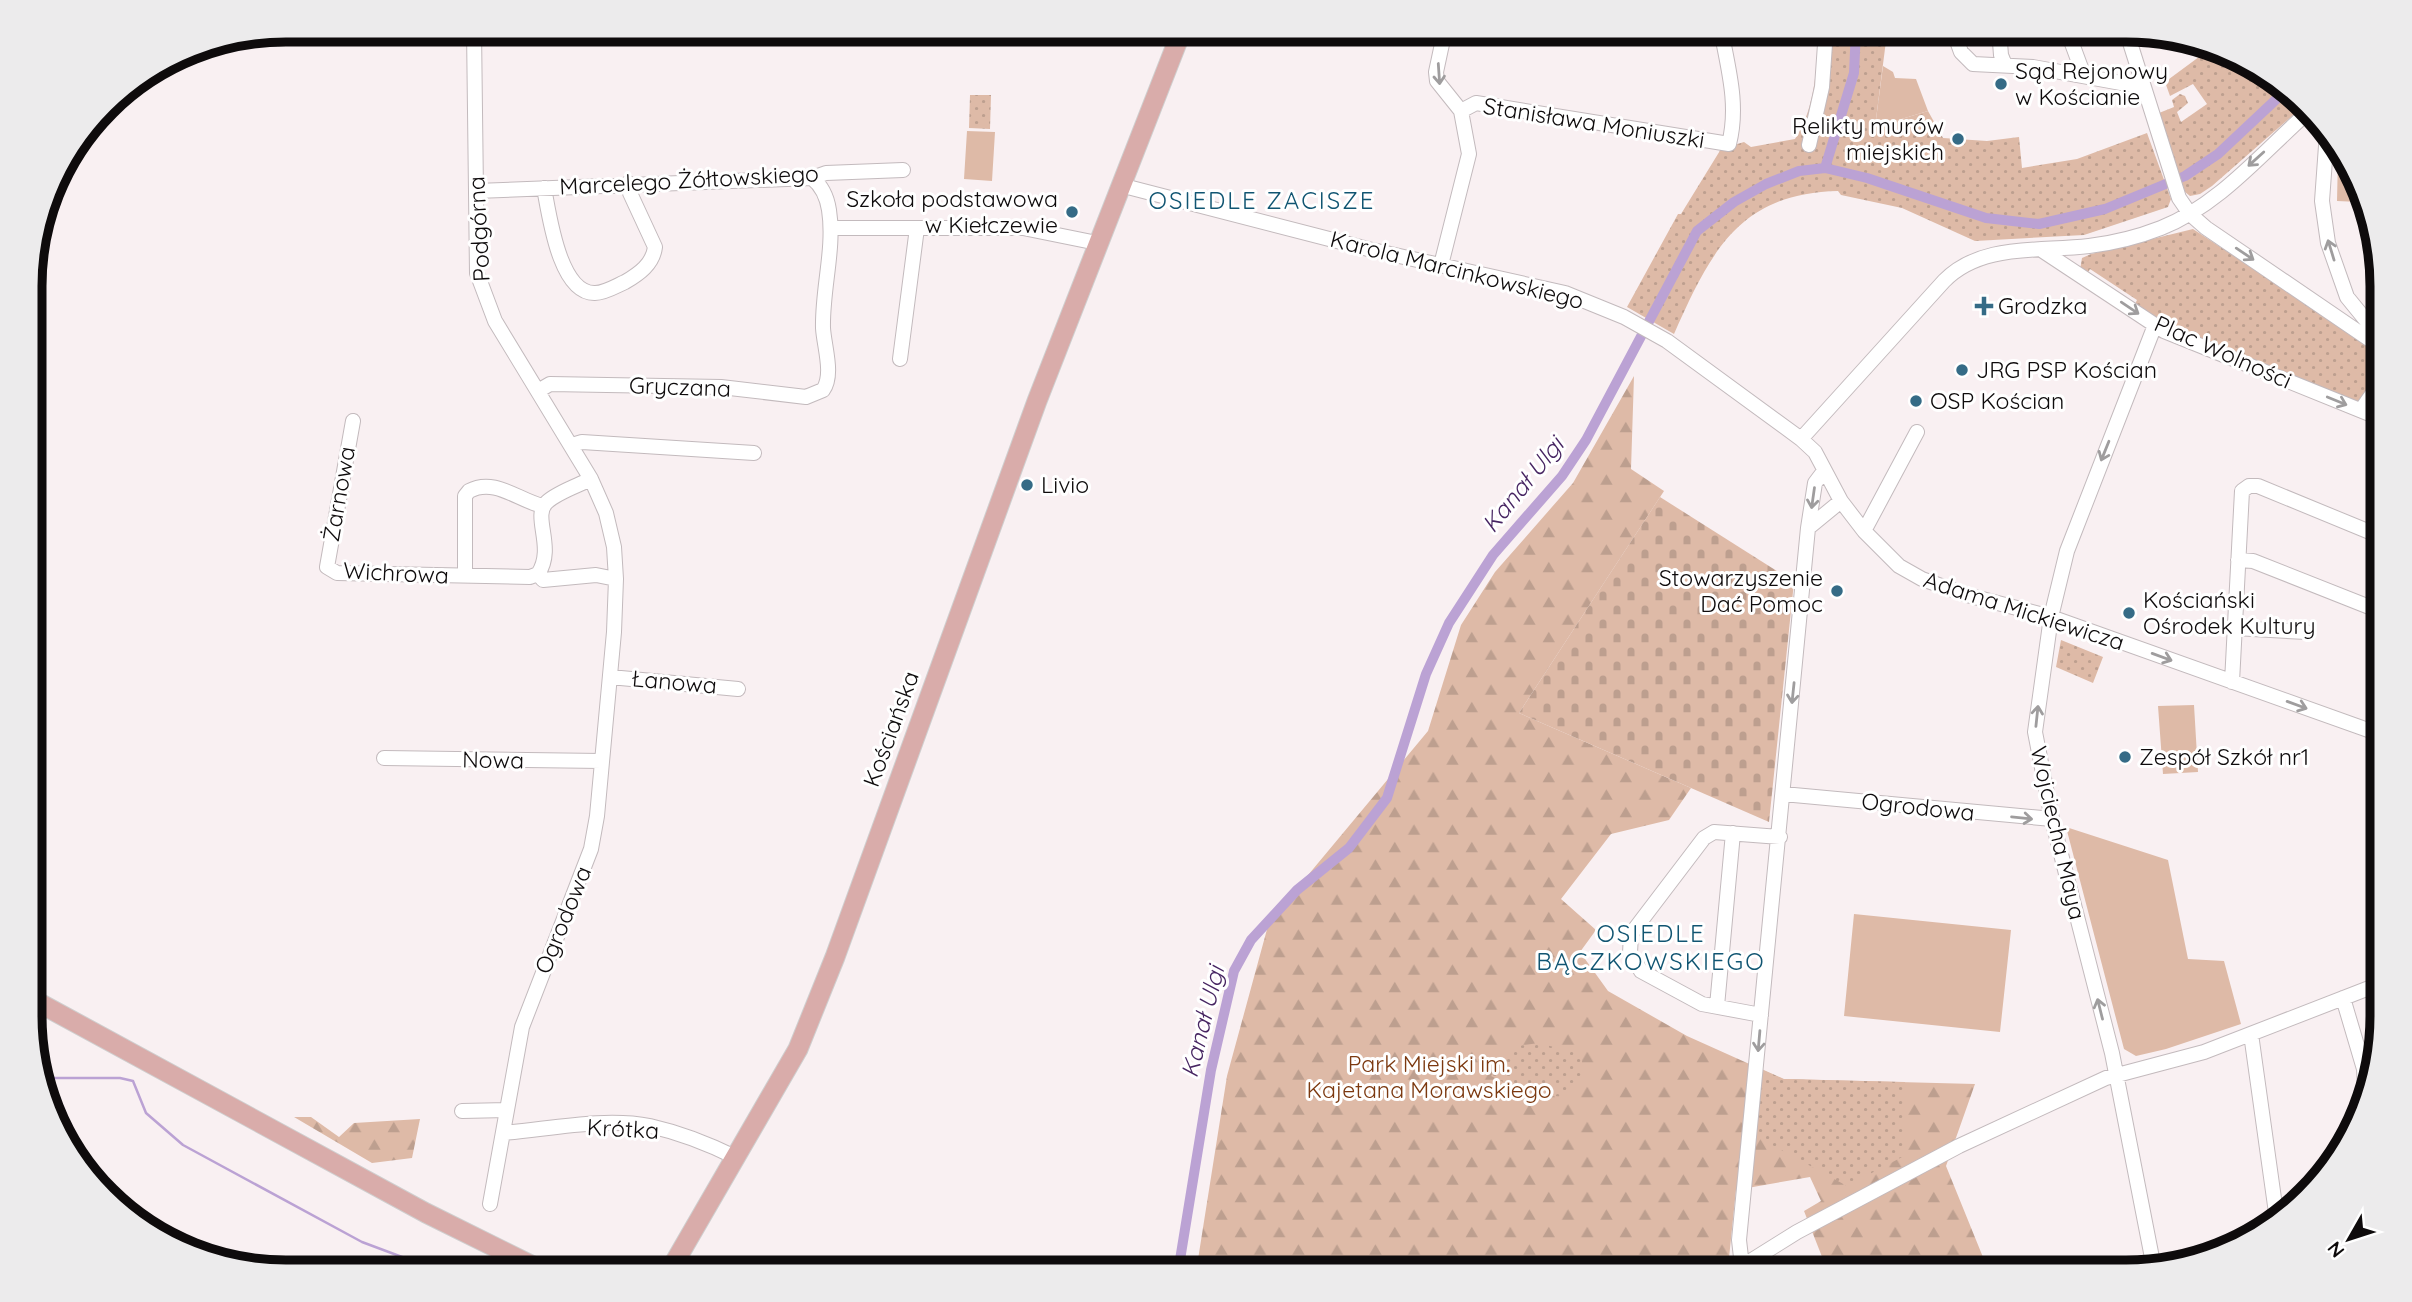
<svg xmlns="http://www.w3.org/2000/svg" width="2412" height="1302" viewBox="0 0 2412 1302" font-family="Quicksand,sans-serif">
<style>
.green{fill:#debaa7}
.forest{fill:url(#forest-firs)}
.cemetery{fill:url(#cemetery-stones)}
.park{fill:url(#park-dots)}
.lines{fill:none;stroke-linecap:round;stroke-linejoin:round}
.stream{stroke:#bba2d4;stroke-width:2.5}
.canal{stroke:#bba2d4;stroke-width:10}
.minor-casing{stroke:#c3babd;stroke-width:16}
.major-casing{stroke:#cfcece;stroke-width:21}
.minor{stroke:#fff;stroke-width:14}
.major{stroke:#d9acaa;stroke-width:19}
.oneway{stroke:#9f9d9e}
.poi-dot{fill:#356b86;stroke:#fff;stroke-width:2.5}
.labels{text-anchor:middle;stroke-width:6;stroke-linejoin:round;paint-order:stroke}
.poi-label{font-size:23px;fill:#0e0b0c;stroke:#fff;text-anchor:start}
.street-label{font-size:23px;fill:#0e0b0c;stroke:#fff}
.park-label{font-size:23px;fill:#7c3910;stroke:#fff}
.neighbourhood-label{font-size:24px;letter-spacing:2px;fill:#115572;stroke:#fff}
.water-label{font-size:24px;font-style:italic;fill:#472562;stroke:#fff}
.rim{fill:none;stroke:#0e0b0c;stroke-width:9}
</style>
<defs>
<pattern id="forest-firs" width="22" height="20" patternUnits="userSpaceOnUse" patternTransform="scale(1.75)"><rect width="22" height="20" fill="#debaa7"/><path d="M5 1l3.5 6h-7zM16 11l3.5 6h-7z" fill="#bd9f8f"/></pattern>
<pattern id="cemetery-stones" width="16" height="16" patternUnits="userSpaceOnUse" patternTransform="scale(1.75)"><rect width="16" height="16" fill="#debaa7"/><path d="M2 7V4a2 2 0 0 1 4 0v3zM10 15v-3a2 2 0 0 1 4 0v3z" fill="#bd9f8f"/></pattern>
<pattern id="park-dots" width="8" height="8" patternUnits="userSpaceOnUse" patternTransform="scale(1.75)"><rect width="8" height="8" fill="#debaa7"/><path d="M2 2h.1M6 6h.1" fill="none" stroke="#bd9f8f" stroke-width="1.8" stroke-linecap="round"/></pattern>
</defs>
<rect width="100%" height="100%" fill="#f9f0f2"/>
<path class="green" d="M1883,66l10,6 2,6 21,1 12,32 -53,16z
M967,131l28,1 -3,49 -28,-2z
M2338,156h5l16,46 -22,-1z
M2194,705l4,67 -35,2 -5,-68z
M2066,827l102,33 20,99 36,2 17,63 -75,25 -30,7 -12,-7z
M1854,914l157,16 -11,102 -156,-16z"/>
<path class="forest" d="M1634,376l-3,93 33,22 -145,222 172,75 -22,32 -58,14 -50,65 35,31 -16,22 28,39 79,45 96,43 192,5 -29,82 43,106h-161l-24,-61 17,-10 -11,-24 -74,13 -7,68 -23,14h-510l31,-196 42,-154 159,-191 33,-106 34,-53 78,-89z
M294,1117h17l28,20 15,-14 66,-4 -8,39 -40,5z"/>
<path class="cemetery" d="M1660,497l134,85 -25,240 -250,-109z"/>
<path class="park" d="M1818,30l69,3 -12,94 53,-16 15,27 44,3 32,-4 3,31 55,-9 70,-26 24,66 -3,8 -84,28 -109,6 -73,-33 -61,-13 -3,-4c-99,2 -128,62 -164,143l-47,-27 51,-93h3l40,-65 23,-7 7,5 44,-8c21,-32 22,-73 23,-109z
M2207,51l47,13 47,44 -89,78 -12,8 -10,2 -5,-4 -26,-79 15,-6 -2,-7 8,-6 5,2 3,7 -11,9 4,10 26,-18 -14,-20 -23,12 -5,-14z
M970,95h21l-1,34 -21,-1z
M2193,229l188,124 1,58 -220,-87 -28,-18 3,-6 -47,-31 -4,7 -6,-6 2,-12 9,-4z
M2061,640l42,17 -10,26 -37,-16z
M1538,1043l44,11v23l-15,20 -40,-3 -36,-18 21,-29z
M1757,1067l27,12 121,3 -1,74 -57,30 -97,-53z"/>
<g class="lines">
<path class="stream" d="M43,1078h77l13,3 13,32 37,32 179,97 80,30"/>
<path class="canal" d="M1825,168l29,-95 2,-43
M1178,1272l33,-202 23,-99 17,-31 46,-50 52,-42 38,-50 39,-124 23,-51 44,-68 69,-79 24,-36 111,-209 37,-29 32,-18 33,-13 26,-3 42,10 119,40 53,6 66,-15 80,-33 33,-22 66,-62"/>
<g class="minor-casing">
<path id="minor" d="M474,30l3,243 18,48 96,158 15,34 8,34 2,32 -2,53 -17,184 -6,33 -69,178 -32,177
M1953,30l8,22 12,12 60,3 110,20
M1999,30l2,25 4,10
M2011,30h8
M2067,30l17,46
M2126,30l53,168 11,16 16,14 176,120
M1461,111l15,-8 253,41c10,-39 -1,-76 -8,-114
M2327,132l-5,69 6,42 19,54 35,43
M1809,145l13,-58 4,-57
M1120,185l248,64 197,44 59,24 43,24 134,98 14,13 26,49 23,30 35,35 23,13 45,16 84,22 331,118
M544,188c5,25 15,106 51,105 10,0 21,-7 30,-11 14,-8 28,-18 30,-35l-25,-54 -2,-10
M476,191l336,-13 14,-5 77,-3
M831,228h192l74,15
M2043,251l121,80 218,88
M1441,265l28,-111 -8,-43 -24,-30 -1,-9 9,-42
M900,359l17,-131
M538,391l12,-7 171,3 85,10 17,-7c11,-15 1,-44 0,-62 -1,-39 12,-80 6,-118 -2,-13 -7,-24 -17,-32
M2361,410l21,-30
M353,421l-26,146 10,6 193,4 8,-3c18,-27 -7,-58 9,-72 11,-10 30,-16 44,-23
M1801,439l143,-158c37,-38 95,-29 145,-35 25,-3 49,-9 72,-18 57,-22 101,-75 146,-115
M572,445l10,-3 172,11
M1808,528l33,-27
M1864,531l53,-99
M2238,560l15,1 129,51
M538,574l5,6 53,-5 20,4
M465,576v-80l4,-5c26,-14 50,10 74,15
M2235,628l71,4
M610,677l128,12
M2232,682l10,-191 7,-5h9l124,51
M384,758l218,3
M1783,794l269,25
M2343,998l21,71 1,20
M1717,1006l16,-173
M1761,1015l-59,-11 -61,-33 -11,-18 1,-19 73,-96 10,-6 66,5
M2251,1034l26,186
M462,1111l45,-1
M503,1133c47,-4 101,-16 147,-7 31,7 59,18 87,32
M1742,1266l-3,-26 69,-712 7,-45 9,-12
M2154,1268l-42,-215 -60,-234 -17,-87 16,-115 16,-66 88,-226
M1733,1272l64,-40 162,-86 147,-68 98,-26 178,-69"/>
</g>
<g class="major-casing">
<path id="major" d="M32,999l394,214 119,59
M669,1272l129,-223 37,-92 202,-556 145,-371"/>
</g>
<use href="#minor" class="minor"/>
<use href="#major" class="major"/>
</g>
<defs><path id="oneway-shaft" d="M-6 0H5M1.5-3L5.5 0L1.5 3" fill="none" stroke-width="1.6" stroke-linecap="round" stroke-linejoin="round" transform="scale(1.75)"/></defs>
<g class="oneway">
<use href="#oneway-shaft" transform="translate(1439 74) rotate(86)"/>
<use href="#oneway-shaft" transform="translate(2256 159) rotate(138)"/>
<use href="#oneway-shaft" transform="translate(2331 250) rotate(-107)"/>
<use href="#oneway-shaft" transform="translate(2245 254) rotate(34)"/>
<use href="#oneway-shaft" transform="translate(2130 308) rotate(34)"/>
<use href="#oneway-shaft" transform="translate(2337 401) rotate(22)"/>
<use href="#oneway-shaft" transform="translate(2105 451) rotate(112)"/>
<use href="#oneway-shaft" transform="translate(1813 498) rotate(98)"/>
<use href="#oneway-shaft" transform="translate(2162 657) rotate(20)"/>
<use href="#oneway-shaft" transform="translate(1793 693) rotate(96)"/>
<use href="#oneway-shaft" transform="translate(2297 705) rotate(20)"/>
<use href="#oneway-shaft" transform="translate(2037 716) rotate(-84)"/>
<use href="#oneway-shaft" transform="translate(2022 818) rotate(6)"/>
<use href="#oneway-shaft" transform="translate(2100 1009) rotate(-104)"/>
<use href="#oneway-shaft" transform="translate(1759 1041) rotate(95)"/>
</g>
<g class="poi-dot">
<circle cx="2001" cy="84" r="7"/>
<circle cx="1958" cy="139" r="7"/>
<circle cx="1072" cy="212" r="7"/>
<path d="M1980.5 295.5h7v7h7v7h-7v7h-7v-7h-7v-7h7z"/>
<circle cx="1962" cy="370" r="7"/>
<circle cx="1916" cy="401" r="7"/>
<circle cx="1027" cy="485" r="7"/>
<circle cx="1837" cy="591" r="7"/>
<circle cx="2129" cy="613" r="7"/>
<circle cx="2125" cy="757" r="7"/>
</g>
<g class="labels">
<g class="poi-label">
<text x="2015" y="79">Sąd Rejonowy<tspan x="2015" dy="26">w Kościanie</tspan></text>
<text x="1944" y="134" text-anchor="end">Relikty murów<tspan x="1944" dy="26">miejskich</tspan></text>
<text x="1058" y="207" text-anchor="end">Szkoła podstawowa<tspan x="1058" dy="26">w Kiełczewie</tspan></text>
<text x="1998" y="314">Grodzka</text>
<text x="1976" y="378">JRG PSP Kościan</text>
<text x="1930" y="409">OSP Kościan</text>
<text x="1041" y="493">Livio</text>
<text x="1823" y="586" text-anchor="end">Stowarzyszenie<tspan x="1823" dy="26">Dać Pomoc</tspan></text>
<text x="2143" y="608">Kościański<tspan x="2143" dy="26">Ośrodek Kultury</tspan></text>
<text x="2139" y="765">Zespół Szkół nr1</text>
</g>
<g class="street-label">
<text transform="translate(1594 123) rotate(9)" y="8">Stanisława Moniuszki</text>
<text transform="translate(689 180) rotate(-3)" y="8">Marcelego Żółtowskiego</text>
<text transform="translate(479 229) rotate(-93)" y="8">Podgórna</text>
<text transform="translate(1457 270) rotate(14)" y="8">Karola Marcinkowskiego</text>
<text transform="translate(2223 352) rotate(24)" y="8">Plac Wolności</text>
<text transform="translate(680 387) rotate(2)" y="8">Gryczana</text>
<text transform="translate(339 494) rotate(-80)" y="8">Żarnowa</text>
<text transform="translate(396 573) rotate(3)" y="8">Wichrowa</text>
<text transform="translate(2024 611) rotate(18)" y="8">Adama Mickiewicza</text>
<text transform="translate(674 682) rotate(5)" y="8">Łanowa</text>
<text transform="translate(891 729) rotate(-70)" y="8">Kościańska</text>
<text transform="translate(493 760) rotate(1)" y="8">Nowa</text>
<text transform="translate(1918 807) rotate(6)" y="8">Ogrodowa</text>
<text transform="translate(2058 833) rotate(77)" y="8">Wojciecha Maya</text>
<text transform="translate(563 920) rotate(-68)" y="8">Ogrodowa</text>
<text transform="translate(623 1129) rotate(3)" y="8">Krótka</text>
</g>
<g class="park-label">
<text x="1429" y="1072">Park Miejski im.<tspan x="1429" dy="26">Kajetana Morawskiego</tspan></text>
</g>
<g class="neighbourhood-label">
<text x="1262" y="209">OSIEDLE ZACISZE</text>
<text x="1651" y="942">OSIEDLE<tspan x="1651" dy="28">BĄCZKOWSKIEGO</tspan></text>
</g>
<g class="water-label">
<text transform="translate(1523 485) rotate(-51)" y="8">Kanał Ulgi</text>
<text transform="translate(1203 1022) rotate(-76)" y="8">Kanał Ulgi</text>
</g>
</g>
<path d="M0 0H2412V1302H0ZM286 42H2126A244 244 0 0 1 2370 286V1016A244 244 0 0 1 2126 1260H286A244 244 0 0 1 42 1016V286A244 244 0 0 1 286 42Z" fill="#ecebec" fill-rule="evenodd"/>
<path class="rim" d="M286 42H2126A244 244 0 0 1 2370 286V1016A244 244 0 0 1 2126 1260H286A244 244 0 0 1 42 1016V286A244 244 0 0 1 286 42Z"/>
<g transform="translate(2349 1239) rotate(231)" stroke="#ffffff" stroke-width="5" paint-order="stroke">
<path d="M0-5L12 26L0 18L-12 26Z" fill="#0e0b0c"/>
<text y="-10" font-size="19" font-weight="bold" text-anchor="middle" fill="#0e0b0c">N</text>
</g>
</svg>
